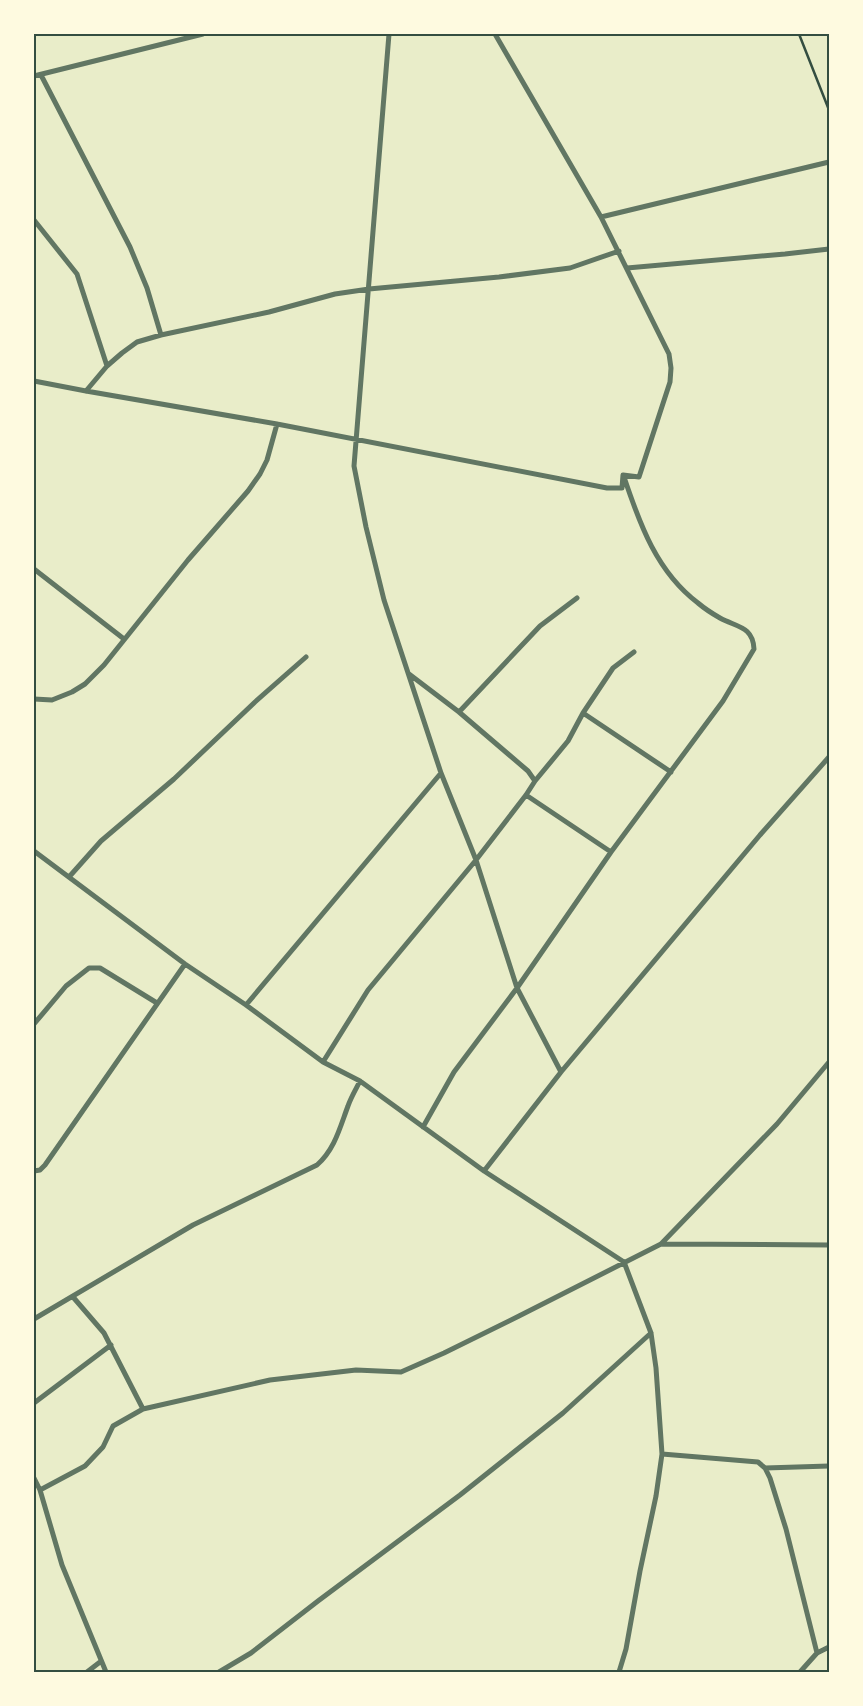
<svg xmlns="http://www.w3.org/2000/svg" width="863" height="1706" viewBox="0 0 863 1706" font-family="'Noto Sans',sans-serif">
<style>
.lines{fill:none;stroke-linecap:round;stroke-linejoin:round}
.path{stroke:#344e41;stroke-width:2.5}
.minor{stroke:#617663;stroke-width:5}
.neatline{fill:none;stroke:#344e41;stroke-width:2}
</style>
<rect width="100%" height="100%" fill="#e9edc9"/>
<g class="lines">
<path class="path" d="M799,34l30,76"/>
<path class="minor" d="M389,34l-35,432 12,61 18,73 57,173 35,87 41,128 44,84
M41,75l89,172 17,41 14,47
M34,76l169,-42
M601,217l228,-55
M34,220l43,54 30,92
M627,268l158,-14 44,-5
M34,381l52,10 191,33 330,64h15l1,-13 16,2 31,-95 1,-14 -2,-14 -68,-137 -106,-183
M86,391l21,-25 15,-13 15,-11 24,-7 108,-23 66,-18 34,-5 130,-12 71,-9 49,-17
M34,569l90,70
M34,699l18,1 20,-8 13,-8 19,-19 84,-105 60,-69 12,-17 7,-14 10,-36
M459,712l81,-86 37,-28
M583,713l88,59
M535,781l33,-40 15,-28 30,-45 21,-16
M526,795l85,57
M34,851l151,113 61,41 77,57 37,19 124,90 140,91 27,71 5,35 6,86 -6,42 -16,75 -14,78 -7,23
M69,877l32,-36 73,-62 81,-77 51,-45
M246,1005l195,-232
M34,1024l32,-38 23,-18h11l57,35
M323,1062l45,-72 108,-130 50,-65 9,-14 -7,-10 -69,-59 -50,-38
M423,1127l31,-55 63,-84 94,-136 112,-151 31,-52c-1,-23 -18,-22 -34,-31 -7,-4 -15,-9 -22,-15 -41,-31 -58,-78 -74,-126
M34,1171l6,-1 5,-5 140,-201
M484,1171l77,-99 199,-237 69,-78
M661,1244l116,-120 52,-62
M73,1297l31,36 39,76
M34,1319l159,-94 124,-60c18,-16 23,-38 31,-59 3,-9 8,-17 12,-25
M34,1403l77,-58
M662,1454l96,8 7,6 5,10 16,51 31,124
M765,1468l64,-2
M34,1478l6,12 22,75 44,107
M40,1490l45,-24 18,-19 10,-21 30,-17 127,-29 86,-10 45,2 43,-19 75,-37 142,-72 168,1
M87,1672l13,-10
M219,1672l32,-19 67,-52 142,-106 103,-82 88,-80
M800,1672l17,-19 12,-6"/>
</g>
<rect width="863" height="1706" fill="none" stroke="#fefae0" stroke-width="70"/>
<rect x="35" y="35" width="793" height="1636" class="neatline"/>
</svg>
